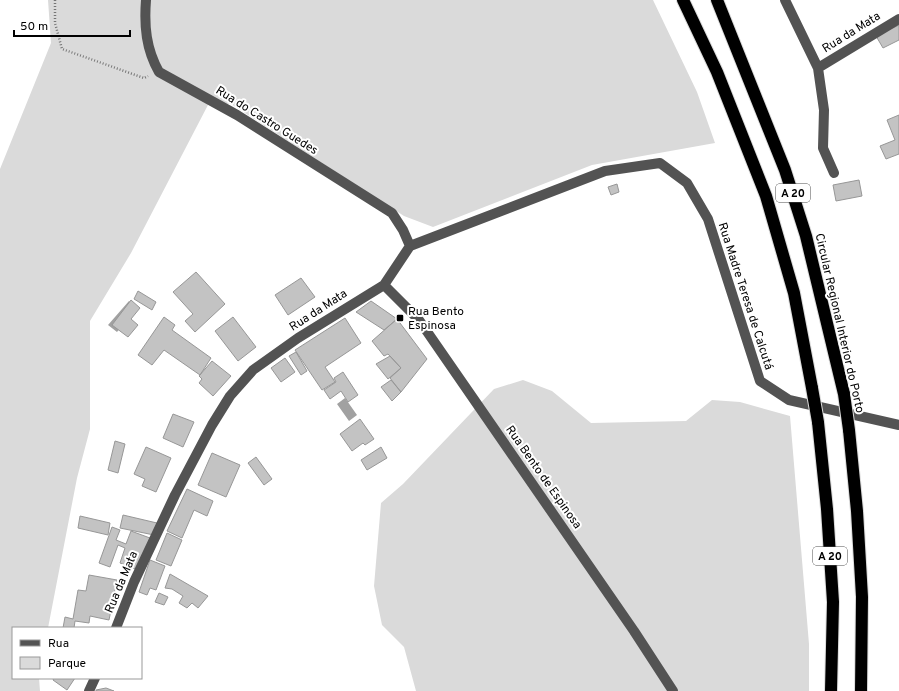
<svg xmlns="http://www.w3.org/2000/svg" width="899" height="691" viewBox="0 0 899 691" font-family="Overpass,sans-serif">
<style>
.green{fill:#dadada}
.water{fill:#a1a1a1}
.building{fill:#c3c3c3;stroke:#979797}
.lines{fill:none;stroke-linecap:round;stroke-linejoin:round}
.highway-casing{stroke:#dbdbdb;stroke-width:14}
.path{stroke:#757575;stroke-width:2.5;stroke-dasharray:1 2;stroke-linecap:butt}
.minor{stroke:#535353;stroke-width:10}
.highway{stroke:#000;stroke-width:12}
.highway-bridge-casing{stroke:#dbdbdb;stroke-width:14;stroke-linecap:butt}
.highway-bridge{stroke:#000;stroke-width:12}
.poi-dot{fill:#000;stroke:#fff;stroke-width:1.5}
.labels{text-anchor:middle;stroke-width:4;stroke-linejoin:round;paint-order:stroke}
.shield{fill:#fff;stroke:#4c4c4c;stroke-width:1}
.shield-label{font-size:11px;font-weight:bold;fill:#000}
.street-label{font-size:12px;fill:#000;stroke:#fff}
.poi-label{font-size:12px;fill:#000;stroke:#fff;text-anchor:start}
</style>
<rect width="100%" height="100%" fill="#fff"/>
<path class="green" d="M48,0h605l44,92 18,51 -123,22 -159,62 -29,-11 -173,-112 -22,-1 -78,150 -41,68v108l-13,49 -29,150h-35v50h26l1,13h-40v-522l51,-126z
M523,380l29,11 39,32 95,-2 26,-21 28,2 50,14 19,228v47h-393l-12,-44 -22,-22 -8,-39 7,-83 22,-19 91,-95z"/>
<path class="water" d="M129,301l8,7 -20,24 -9,-7z
M345,398l12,17 -8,6 -12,-17z"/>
<path class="building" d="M899,25v15l-16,8 -7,-12z
M899,115v39l-13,5 -6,-13 15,-6 -8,-20z
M859,180l3,16 -26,5 -3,-16z
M617,184l2,8 -8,3 -3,-8z
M196,272l29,32 -30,28 -10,-11 8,-7 -20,-22z
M301,278l14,19 -27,18 -13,-20z
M138,291l18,11 -4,8 -18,-11z
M131,300l9,8 -9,11 7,6 -10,12 -16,-12z
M371,301l26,18 -13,11 -28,-18z
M164,317l11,8 -3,5 39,28 -11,17 -36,-25 -12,15 -14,-10z
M233,317l23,30 -18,14 -23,-30z
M345,318l16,25 -36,24 10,15 -13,8 -27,-40z
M397,319l30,40 -26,33 -11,-14 11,-10 -13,-14 -4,2 -12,-15z
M296,352l11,19 -6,4 -12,-19z
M390,356l11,12 -13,11 -12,-15z
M285,358l10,14 -14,10 -10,-14z
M212,361l19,15 -18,20 -14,-13 3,-4 -3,-3z
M343,372l15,23 -10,7 -7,-11 -11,8 -6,-9 12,-8 -2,-4z
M391,380l10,12 -9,9 -11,-14z
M173,414l21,8 -11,25 -20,-9z
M360,419l14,20 -9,6 -2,-2 -11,8 -12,-17z
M115,441l10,3 -7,29 -10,-3z
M146,447l25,11 -15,34 -14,-6 3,-7 -11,-5z
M381,447l6,11 -20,12 -6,-10z
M212,453l28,12 -14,32 -28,-12z
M256,457l16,22 -8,6 -16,-22z
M187,489l26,12 -6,15 -13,-6 -12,28 -15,-7z
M123,515l34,8 -3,12 -34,-7z
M80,516l30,7 -2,12 -30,-7z
M112,527l8,3 -4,10 10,4 5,-13 19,7 -12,32 -18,-7 5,-15 -7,-3 -8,22 -11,-4z
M167,533l15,7 -11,26 -15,-6z
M150,560l15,6 -9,24 -6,-2 -3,7 -8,-3z
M170,574l38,22 -10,12 -6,-5 -5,5 -8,-5 4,-7 -11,-7 -7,-1z
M89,575l28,5 -8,40 -19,-4 -1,7 -14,-2 -1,7h-11l2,-11 8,2 5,-29 8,1z
M159,593l9,4 -4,8 -9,-3z
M54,678h21l-8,12 -14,-10z
M106,688l8,3h-18v-1z"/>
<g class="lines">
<g class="highway-casing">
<path id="highway" d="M683,0l34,72 49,124 28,97 18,95
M717,0l68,170 21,66 38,158
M818,422l9,87 6,93 -2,89
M849,430l8,81 5,86 -1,94"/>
</g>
<path class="path" d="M55,0v23l7,26 82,29 4,-2"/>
<path class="minor" d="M146,0c-2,26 0,49 13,72l78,43 155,98 11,17 7,16
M785,0l33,68 6,42 -1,38 11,25
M818,68l81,-49
M384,285l35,35 215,311 39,60
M116,628l18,-46 41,-87 37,-70 18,-29 23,-26 45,-32 86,-53 26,-39 195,-75 55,-8 27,20 21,36 52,162 29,19 110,25
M89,691l6,-13"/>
<use href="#highway" class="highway"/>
<g class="highway-bridge-casing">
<path id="highway-bridge" d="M812,388l6,34
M844,394l5,36"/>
</g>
<use href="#highway-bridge" class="highway-bridge"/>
</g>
<rect class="poi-dot" x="396" y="314" width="8" height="8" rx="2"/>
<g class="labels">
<g class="shield">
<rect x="776" y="184" width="34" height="18" rx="3"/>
<rect x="813" y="547" width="34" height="18" rx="3"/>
</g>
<g class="shield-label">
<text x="793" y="197">A 20</text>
<text x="830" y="560">A 20</text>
</g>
<g class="street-label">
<text transform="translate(851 32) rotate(-32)" y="4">Rua da Mata</text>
<text transform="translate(267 120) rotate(32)" y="4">Rua do Castro Guedes</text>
<text transform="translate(746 296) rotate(72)" y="4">Rua Madre Teresa de Calcutá</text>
<text transform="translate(318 310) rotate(-33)" y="4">Rua da Mata</text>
<text transform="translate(840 323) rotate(77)" y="4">Circular Regional Interior do Porto</text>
<text transform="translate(544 477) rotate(55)" y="4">Rua Bento de Espinosa</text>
<text transform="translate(121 582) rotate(-67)" y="4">Rua da Mata</text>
</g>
<g class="poi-label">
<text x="408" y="315">Rua Bento<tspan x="408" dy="14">Espinosa</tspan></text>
</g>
</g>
<rect x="12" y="627" width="130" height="52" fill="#ffffff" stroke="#999999"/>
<rect x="20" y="640" width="20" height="6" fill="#535353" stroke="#999999"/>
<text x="48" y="647" font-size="12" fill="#000000">Rua</text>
<rect x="20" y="657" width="20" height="12" fill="#dadada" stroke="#999999"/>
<text x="48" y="667" font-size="12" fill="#000000">Parque</text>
<path d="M14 30v6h116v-6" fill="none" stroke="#000000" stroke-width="2"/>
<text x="20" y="30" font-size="12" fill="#000000" stroke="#ffffff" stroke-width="3" paint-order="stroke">50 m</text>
</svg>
